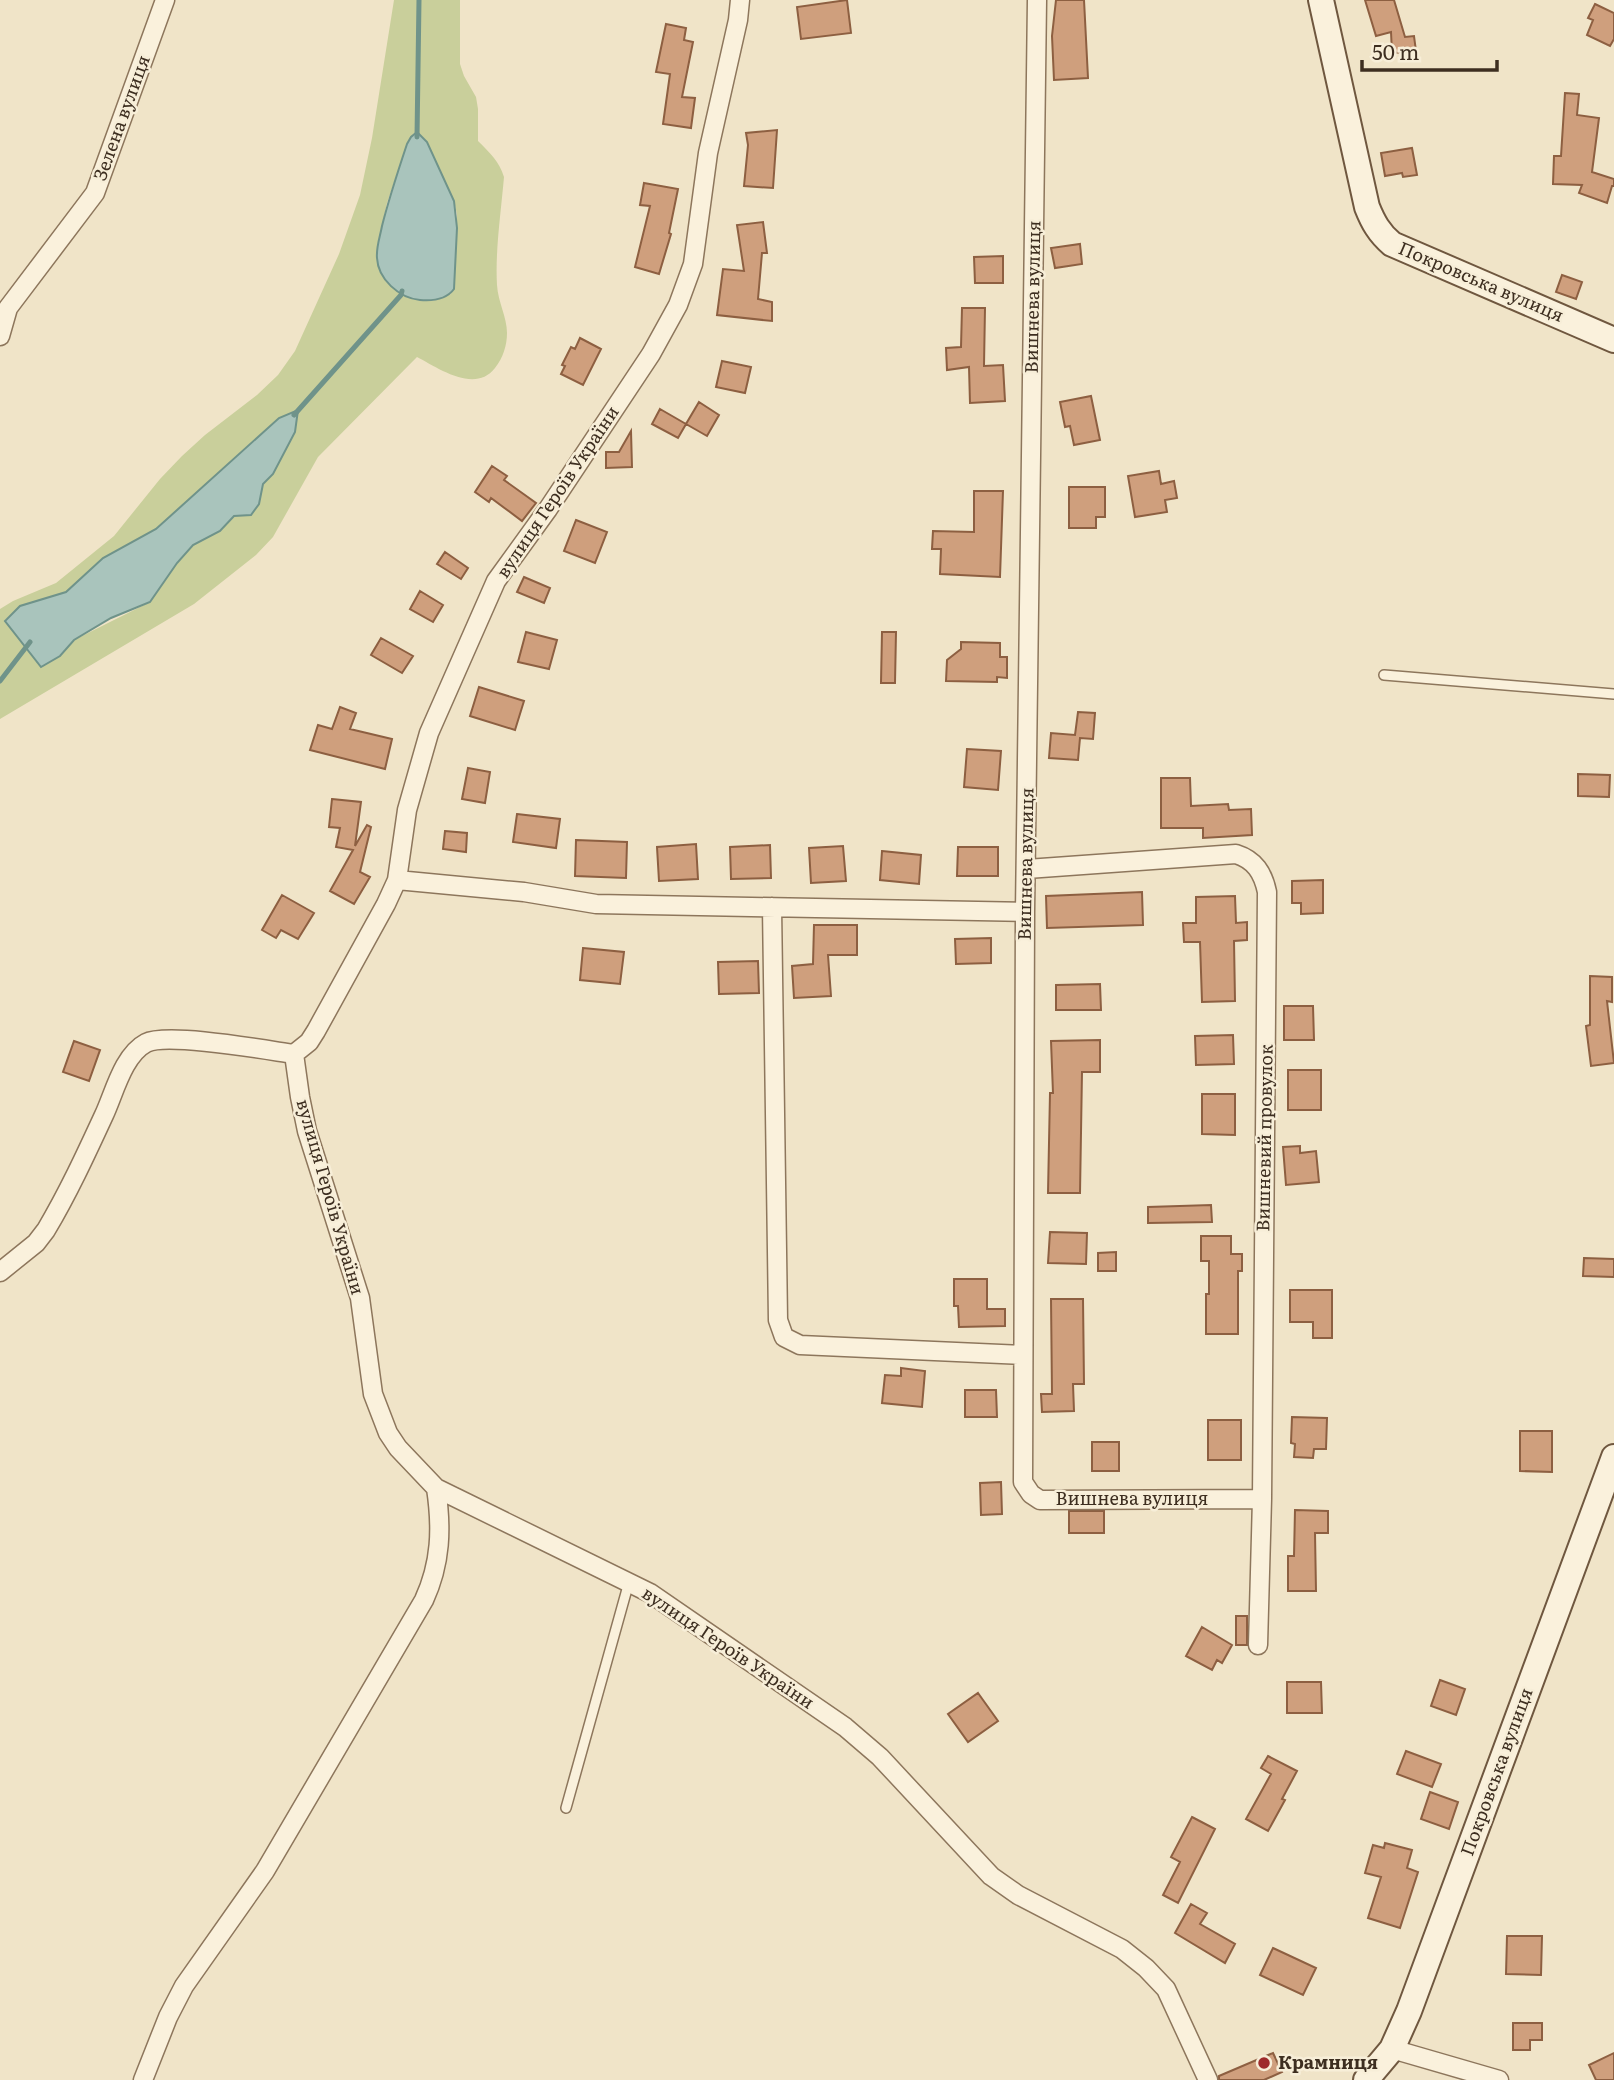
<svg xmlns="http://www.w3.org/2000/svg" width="1614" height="2080" viewBox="0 0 1614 2080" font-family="Literata,serif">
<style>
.green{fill:#c9cf9b;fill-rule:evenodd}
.water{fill:#a9c4bc;stroke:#6f938a;stroke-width:2}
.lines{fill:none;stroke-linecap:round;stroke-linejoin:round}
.stream{stroke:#6f938a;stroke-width:5}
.building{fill:#cf9f7d;stroke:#8d5f41;stroke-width:2}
.lane-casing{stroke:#8d765c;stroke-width:12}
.street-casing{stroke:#8d765c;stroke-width:21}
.secondary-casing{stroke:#6f573f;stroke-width:28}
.lane{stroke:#faf1dc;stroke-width:9}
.street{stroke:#faf1dc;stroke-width:18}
.secondary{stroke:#faf1dc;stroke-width:24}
.poi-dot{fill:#9e2a2b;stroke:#f7eed8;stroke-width:2.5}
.labels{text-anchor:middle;stroke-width:5;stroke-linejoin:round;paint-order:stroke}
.street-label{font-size:18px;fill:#3d2e20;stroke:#f7eed8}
.poi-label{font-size:18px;font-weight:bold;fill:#3d2e20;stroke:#f7eed8;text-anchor:start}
</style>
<rect width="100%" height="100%" fill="#f0e4c8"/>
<path class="green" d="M394,0h66v64l4,12 12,21 2,12v32c12,12 21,20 26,36 -3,35 -9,74 -7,108 1,17 10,32 10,48 0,12 -4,25 -12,35 -20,26 -57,0 -78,-11l-99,100 -45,80 -17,18 -62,49 -194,115v-110l13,-8 43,-18 58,-47 46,-57 22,-23 23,-21 52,-40 21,-20 17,-24 44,-97 21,-59 12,-57zM427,142l27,59 3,13v14l-6,66 -15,6 -10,1 -49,-53 10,-45 20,-59zM252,444l21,29 -10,11 -4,20 -25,12 -14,15 -27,14 -16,18 -27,39 -76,38 -14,16 -19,11 -36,-47 15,-14 46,-14 37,-34 53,-29z"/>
<path class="water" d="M417,132l10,10 27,59 3,27 -3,61c-8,11 -22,12 -34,11 -21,-2 -42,-21 -43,-42 -1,-11 3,-21 5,-32 7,-28 16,-55 25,-82l4,-7z
M298,410l-3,22 -22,42 -10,10 -4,20 -8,11 -17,1 -14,15 -27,14 -16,18 -27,39 -39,16 -37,22 -14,16 -19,11 -36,-46 15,-15 46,-14 37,-34 53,-29 123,-111z"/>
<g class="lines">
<path class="stream" d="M417,137l2,-137
M294,415l107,-120 1,-4
M0,681l30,-39"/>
</g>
<path class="building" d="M847,0l4,33 -50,6 -4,-32z
M1056,0h28l4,78 -34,2 -2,-44z
M1365,0h29l11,37 9,-1 2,15 -24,2 -1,-21 -15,4z
M1595,4l19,9v26l-4,7 -23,-11 6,-15 -5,-2z
M666,24l20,4 -2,12 9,2 -11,55 13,1 -4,30 -28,-4 7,-50 -14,-2z
M1565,93l14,1 -2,21 22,3 -7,54 22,7v7h-2l-5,17 -28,-10 3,-8 -29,-1 1,-28h7z
M777,130l-4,58 -29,-2 4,-41 -2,-12z
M1412,148l5,27 -14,2 -1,-4 -17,3 -4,-23z
M644,183l34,6 -9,44 2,1 -12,40 -24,-7 15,-61 -10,-1z
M763,222l4,31h-5l-4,46 14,3v19l-55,-6 6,-46 21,2 -7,-46z
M1080,244l2,20 -27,4 -4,-20z
M1003,256v27h-28l-1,-26z
M1562,275l20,7 -6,17 -20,-7z
M962,308h23l-1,58 19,-1 2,36 -35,2 -1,-36 -22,3 -1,-22 15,-1z
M580,338l21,11 -18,36 -22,-11 4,-8 -3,-1 9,-18 4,2z
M722,361l29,6 -6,26 -29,-6z
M1091,396l9,44 -26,5 -4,-19 -5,1 -5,-25z
M699,402l20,13 -12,21 -21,-12z
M660,409l26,15 -8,14 -26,-14z
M631,431l1,36 -26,1v-16h13z
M492,466l15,10 -3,4 32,23 -14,18 -31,-23 -2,4 -14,-10z
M1159,471l2,13 13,-3 3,17 -12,2 2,12 -32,5 -7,-41z
M1069,487h36v30h-9v11h-27z
M974,491h29l-3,86 -60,-3 1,-25h-9l1,-18 41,1z
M576,520l31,12 -12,31 -31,-12z
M445,552l23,16 -7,11 -24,-15z
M524,577l26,11 -6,15 -27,-11z
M420,591l23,14 -10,17 -23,-13z
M526,632l31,8 -8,29 -31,-7z
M882,632h14l-1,51h-14z
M381,638l32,18 -11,17 -31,-18z
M961,642l39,1v14h7v21l-10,-1v5l-51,-1 1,-21 14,-11z
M479,687l45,14 -9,29 -45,-14z
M340,707l16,6 -6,16 42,10 -7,30 -75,-19 8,-25 14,4z
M1078,712l17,1 -2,26 -13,-1 -2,22 -29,-2 2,-25 24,2z
M967,749l34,2 -3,39 -34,-3z
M468,768l22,4 -5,31 -23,-4z
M1578,774l32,1 -1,22 -31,-1z
M1161,778h29l1,28 37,-2 1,6 22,-1 1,26 -49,3v-10h-42z
M332,799l29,3 -6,44 12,-21 4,2 -11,45 10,5 -16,27 -24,-13 23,-41 -17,-3 4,-19 -11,-1z
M517,814l43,5 -4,29 -43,-6z
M445,831l22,2 -1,19 -23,-3z
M576,840l51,2 -1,36 -51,-2z
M696,844l2,35 -39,2 -2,-34z
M770,845l1,33 -40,1 -1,-32z
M843,846l3,35 -35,2 -2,-35z
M958,847h40v29h-41z
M882,851l39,4 -2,29 -39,-4z
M1323,880v33l-22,1v-11h-9v-22z
M1142,892l1,33 -96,3 -1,-32z
M282,895l32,18 -16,26 -17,-9 -5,8 -14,-8z
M1235,896l1,27 11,-1v18l-13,1 1,60 -33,1 -2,-60h-16l-1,-19h13v-26z
M814,925h43v30h-29l3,41 -37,2 -2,-32 21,-2z
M991,938v25l-35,1 -1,-25z
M583,948l41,4 -4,32 -40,-4z
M758,961l1,32 -40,1 -1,-32z
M1590,976l22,1v25l-5,-1 7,62 -23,3 -5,-40 4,-1z
M1100,984l1,26h-45v-25z
M1284,1006h29l1,34h-30z
M1233,1035l1,29 -38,1 -1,-29z
M1100,1040v32h-18l-2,121h-32l2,-100h3l-2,-52z
M74,1041l26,9 -11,31 -26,-9z
M1288,1070h33v40h-33z
M1202,1094h33v41l-33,-1z
M1300,1146v7l16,-2 3,31 -33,3 -3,-38z
M1211,1205l1,17 -64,1v-16z
M1050,1232l37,1 -1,31 -38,-1z
M1201,1236h30v18h11v17h-4v63h-32v-40h3v-33h-8z
M1116,1252v19h-18v-18z
M1584,1258l30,1v18l-31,-1z
M954,1279h33v30h18v17l-46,1 -1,-21h-4z
M1290,1290h42v48h-19v-16h-23z
M1051,1299h32l1,85h-11l1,27 -32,1 -1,-18h11z
M901,1368l24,3 -3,36 -40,-4 3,-28 16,1z
M965,1390h31l1,27h-32z
M1292,1417l35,1 -1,31h-12l-1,9 -19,-1 1,-13 -4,-1z
M1208,1420h33v40h-33z
M1520,1431h32v41l-32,-1z
M1092,1442h27v29h-27z
M1001,1482l1,32 -21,1 -1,-32z
M1295,1510l33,1v22h-13l1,58h-28v-35h6z
M1069,1511h35v22h-35z
M1236,1616h11v29h-11z
M1202,1627l30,18 -10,18 -5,-3 -5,10 -26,-14z
M1440,1680l25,9 -9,26 -25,-9z
M1287,1682h34l1,31h-35z
M978,1693l20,28 -30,21 -20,-28z
M1406,1751l35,13 -9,23 -35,-13z
M1268,1756l29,15 -15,28 3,1 -17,31 -22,-12 25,-45 -10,-6z
M1430,1792l28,10 -9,27 -28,-10z
M1192,1817l23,12 -37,74 -15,-8 17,-33 -9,-5z
M1385,1843l27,7 -5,18 11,4 -18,56 -32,-10 13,-41 -16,-4 8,-28 11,3z
M1191,1904l16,9 -7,11 35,20 -10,19 -50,-30z
M1507,1936h35l-1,39 -35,-1z
M1273,1948l43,20 -13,27 -43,-20z
M1513,2023h29v17h-12v10h-17z
M1273,2053l9,19 -18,8h-45v-4z
M1614,2053v27h-18l-7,-15z"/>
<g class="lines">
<g class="lane-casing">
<path id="lane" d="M1384,675l230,19
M566,1808l63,-226"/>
</g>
<g class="street-casing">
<path id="street" d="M740,0l-2,20 -30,133 -15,111 -15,41 -27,49 -103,155 -52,72 -67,152 -22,77 -10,70 -11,24 -70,127 -7,11 -15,12 6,43 7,34 53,167 13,96 15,39 10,15 38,40 214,105 195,134 35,30 111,119 27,19 104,54 24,19 20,21 42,91
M1037,0l-12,912 -2,570 8,12 9,6 222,-1
M0,336l8,-28 87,-115 70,-193
M1027,869l209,-15c19,6 27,19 31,38l-5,607 -4,146
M397,880l127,12 72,12 429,8
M772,907l6,413 6,17 16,8 223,10
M0,1272l36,-29 10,-13c22,-37 40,-76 58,-115 10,-21 19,-60 42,-72 21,-11 120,7 148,11
M1392,2049l107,31
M143,2080l25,-63 16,-31 81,-115 159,-271c17,-37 18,-72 12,-112"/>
</g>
<g class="secondary-casing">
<path id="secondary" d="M1321,0l46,207c6,15 12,26 25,37l222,96
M1366,2080l26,-31 17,-38 205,-554"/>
</g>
<use href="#lane" class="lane"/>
<use href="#street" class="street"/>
<use href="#secondary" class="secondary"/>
</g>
<circle class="poi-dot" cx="1264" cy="2063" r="7"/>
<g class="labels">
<g class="street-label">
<text transform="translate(122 118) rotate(-70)" y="6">Зелена вулиця</text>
<text transform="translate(1481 282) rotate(23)" y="6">Покровська вулиця</text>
<text transform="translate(1033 297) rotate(-89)" y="6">Вишнева вулиця</text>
<text transform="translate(558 492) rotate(-56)" y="6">вулиця Героїв України</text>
<text transform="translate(1026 864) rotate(-89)" y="6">Вишнева вулиця</text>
<text transform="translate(1265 1138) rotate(-89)" y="6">Вишневий провулок</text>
<text transform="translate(330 1197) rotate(74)" y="6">вулиця Героїв України</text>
<text x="1132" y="1505">Вишнева вулиця</text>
<text transform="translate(728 1648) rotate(34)" y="6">вулиця Героїв України</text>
<text transform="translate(1497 1772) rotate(-70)" y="6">Покровська вулиця</text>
</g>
<g class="poi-label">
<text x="1278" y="2069">Крамниця</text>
</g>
</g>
<path d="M1362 60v10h135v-10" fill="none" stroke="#3d2e20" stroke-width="3.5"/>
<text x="1372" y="60" font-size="21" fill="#3d2e20" stroke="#f7eed8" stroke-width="5" paint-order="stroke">50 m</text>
</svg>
